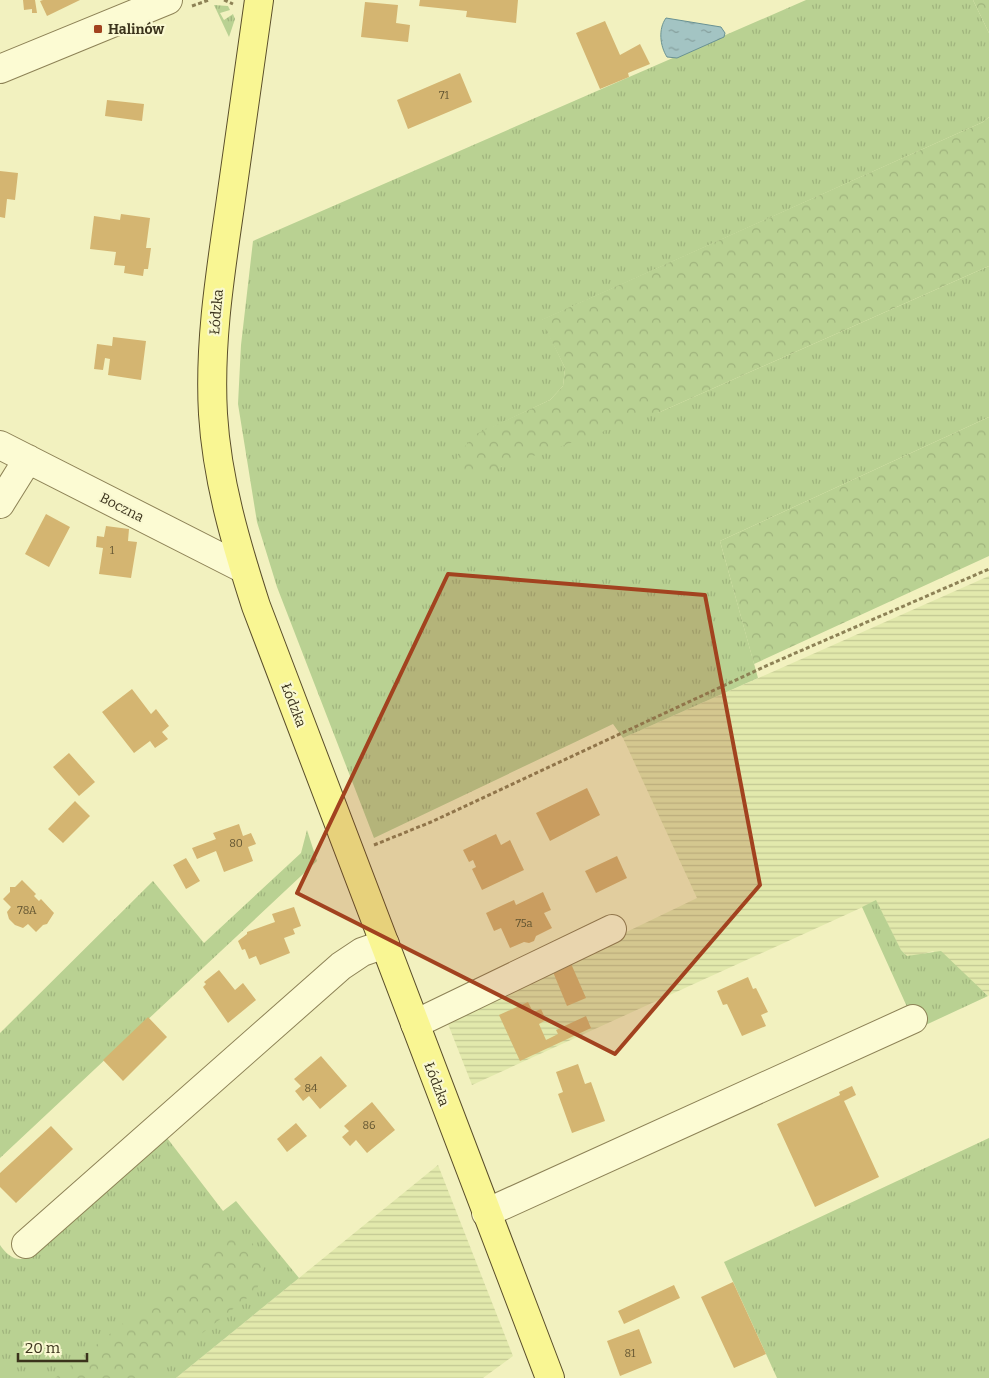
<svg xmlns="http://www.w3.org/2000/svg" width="989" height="1378" viewBox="0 0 989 1378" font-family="Bitter,serif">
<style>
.farmland{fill:url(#farmland-rules)}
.grass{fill:url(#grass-tufts)}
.forest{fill:url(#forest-crowns)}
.water{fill:url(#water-ripples);stroke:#699293}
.building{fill:#d4b571}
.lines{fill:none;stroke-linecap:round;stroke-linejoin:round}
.minor-casing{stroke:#8d8256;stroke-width:30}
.major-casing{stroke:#5a4e2a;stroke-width:30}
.path{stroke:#8d8256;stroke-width:3;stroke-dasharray:4 2.5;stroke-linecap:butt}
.minor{stroke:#fcfbd3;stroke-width:28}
.major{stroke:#f9f693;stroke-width:28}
.marked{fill:#a2421f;fill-opacity:0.2;stroke:#a2421f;stroke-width:4;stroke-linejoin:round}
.poi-dot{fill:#a2421f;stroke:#f9f8d0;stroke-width:2}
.labels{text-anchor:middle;stroke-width:4.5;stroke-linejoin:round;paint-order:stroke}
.number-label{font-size:11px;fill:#615431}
.poi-label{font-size:14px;font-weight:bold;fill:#3b331c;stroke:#f9f8d0;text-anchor:start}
.street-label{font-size:14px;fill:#3b331c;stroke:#f9f8d0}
</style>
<defs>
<pattern id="farmland-rules" width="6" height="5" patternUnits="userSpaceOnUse" patternTransform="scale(1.25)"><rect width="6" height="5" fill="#e2e9ac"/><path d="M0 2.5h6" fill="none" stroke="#c3c893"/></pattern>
<pattern id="grass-tufts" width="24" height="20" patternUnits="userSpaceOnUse" patternTransform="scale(1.25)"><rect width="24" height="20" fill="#b9d192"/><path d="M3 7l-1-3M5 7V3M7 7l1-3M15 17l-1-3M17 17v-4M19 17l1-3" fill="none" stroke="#a0b47d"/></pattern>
<pattern id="forest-crowns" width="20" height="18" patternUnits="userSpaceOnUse" patternTransform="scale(1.25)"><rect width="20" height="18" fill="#b9d192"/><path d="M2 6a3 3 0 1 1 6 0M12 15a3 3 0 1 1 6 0" fill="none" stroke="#a0b47d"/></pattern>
<pattern id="water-ripples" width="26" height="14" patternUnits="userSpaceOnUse" patternTransform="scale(1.25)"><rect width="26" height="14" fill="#a3c4c3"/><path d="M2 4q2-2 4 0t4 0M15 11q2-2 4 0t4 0" fill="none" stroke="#86a09e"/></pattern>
</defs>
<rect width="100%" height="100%" fill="#f2f1bf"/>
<path class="farmland" d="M989,576v420l-56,-45 -20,6 -6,-1 -6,-6 -25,-49 -404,184 -26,-66 251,-121 -74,-160z
M438,1165l75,191 -30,22h-307z"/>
<path class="grass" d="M806,0h167l16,33v84l-6,5 -441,198 23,48 -2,18 -13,14 -74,35 184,-23 329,-146v151l-269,124 38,137 -135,60 -10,-14 -239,114 -97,-251 -20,-65 -19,-118 3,-59 12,-104z
M214,5l14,1 2,4 -10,3 4,7 9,-6 2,5 -6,18z
M307,830l10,31 -317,297v-125l153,-152 51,62 97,-90z
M876,900l25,50 6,6 34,-5 47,45 -71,33 -55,-122z
M164,1134l59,77 13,-10 63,77 -123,100h-176v-133c6,9 15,17 26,13z
M989,1138v240h-212l-53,-116z"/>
<path class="forest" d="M973,0h16v33z
M989,117v149l-329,146 -187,65 -15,-8v-15l18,-20 74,-34 13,-14 2,-18 -24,-48 442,-198z
M989,417v139l-235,108 -34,-123z
M229,1238h19c17,19 19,30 8,53l-111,87h-90z"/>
<path class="water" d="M666,18l55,9 4,6 -1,4 -47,21 -10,-1c-7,-11 -9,-28 -1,-39z"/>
<path class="building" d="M23,0h12l2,13h-5v-4l-8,1z
M43,0h37l-33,16 -7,-15z
M420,0h98l-2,23 -50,-6 1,-6 -48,-5z
M365,2l33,3 -2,18 14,2 -2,17 -47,-5z
M605,21l15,34 20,-11 10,20 -22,9 1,4 -29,12 -24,-56z
M460,73l12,29 -64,27 -11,-29z
M107,100l37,4 -2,17 -37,-5z
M0,171l18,2 -3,27 -8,-1 -2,19 -5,-1z
M121,214l29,4 -4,30h5l-3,21h-4l-1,7 -19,-3 1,-7 -11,-1 2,-13 -26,-3 4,-33 26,4z
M113,337l33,4 -5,39 -33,-5 2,-16 -5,-1 -2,12 -9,-1 3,-25 15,2z
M46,514l24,13 -21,40 -24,-13z
M106,526l23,3 -1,12 9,1 -6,36 -32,-4 4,-26 -7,-1 1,-11 7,1z
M132,689l19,25 5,-5 13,17 -7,6 6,7 -13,9 -5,-7 -16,12 -32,-41z
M69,753l26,29 -16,14 -26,-29z
M587,788l13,27 -50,26 -14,-28z
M75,801l15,15 -27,27 -15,-14z
M239,824l4,12 8,-3 5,11 -8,3 5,14 -29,11 -8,-21 -19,8 -5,-11 24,-9 -3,-6z
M496,834l5,11 9,-5 14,30 -42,20 -10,-21 4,-2 -3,-7 -4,2 -6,-12z
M617,856l10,22 -31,15 -11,-22z
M186,858l14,23 -14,8 -13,-24z
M22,880l14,14 -2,2 5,5 2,-2 13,14 -7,11 -4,1 -7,7 -8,-8 -5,4 -8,-3 -6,-6 -2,-7 4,-5 -8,-8 7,-7v-5h5z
M543,892l8,18 -7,3 8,15 -16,8 -2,5 -5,2 -5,-1 -14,6 -9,-20 -7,3 -8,-18 28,-13 2,5z
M294,907l7,19 -8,3 2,5 -11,4 6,15 -30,12 -4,-9 -7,3 -4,-10 -3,1 -4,-9 9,-7v-2l28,-10 -3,-8z
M569,959l17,39 -19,8 -16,-39z
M219,970l16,20 8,-7 13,17 -28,23 -25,-36 3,-3 -2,-2z
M748,977l5,12 3,-1 12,24 -7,3 5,11 -24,10 -15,-32 -4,1 -6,-14z
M528,1002l5,10 8,-3 5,11 -7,4 7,16 12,-6 -2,-4 30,-14 5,12 -71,33 -21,-46z
M148,1017l19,20 -44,44 -20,-21z
M321,1056l26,30 -27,23 -11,-13 -6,5 -8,-10 6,-5 -7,-7z
M578,1064l7,20 6,-2 14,39 -33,12 -14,-39 5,-2 -7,-20z
M852,1086l4,9 -12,6 35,76 -64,30 -38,-83 63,-29 -1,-3z
M372,1102l23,28 -28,23 -11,-13 -6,6 -8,-9 7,-6 -5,-5z
M296,1123l11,13 -20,16 -10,-13z
M51,1126l22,23 -57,54 -16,-16v-14z
M733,1282l33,72 -32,14 -33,-71z
M674,1285l6,13 -56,26 -6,-13z
M639,1329l13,34 -32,13 -13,-35z"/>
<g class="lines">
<g class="minor-casing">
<path id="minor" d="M0,69l168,-69
M0,445l244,124
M0,504l28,-45
M415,1024l197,-95
M486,1213l427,-194
M26,1244l315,-278 21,-14 23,-8"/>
</g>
<g class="major-casing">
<path id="major" d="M259,0c-10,69 -20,138 -29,206 -10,69 -21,138 -17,208 4,66 23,130 43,192l294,772"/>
</g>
<path class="path" d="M224,0l9,4
M192,6l17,-6
M374,845l57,-23 337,-157 221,-96"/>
<use href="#minor" class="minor"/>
<use href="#major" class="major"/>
</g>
<path class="marked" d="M448,574l257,21 55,290 -145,169 -318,-161z"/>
<rect class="poi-dot" x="93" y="24" width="10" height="10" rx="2.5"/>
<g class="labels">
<g class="number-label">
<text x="444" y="99">71</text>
<text x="112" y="554">1</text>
<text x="236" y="847">80</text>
<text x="27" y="914">78A</text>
<text x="524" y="927">75a</text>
<text x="311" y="1092">84</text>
<text x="369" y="1129">86</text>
<text x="630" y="1357">81</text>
</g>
<g class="poi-label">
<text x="108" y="34">Halinów</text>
</g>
<g class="street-label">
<text transform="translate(216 312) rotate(-85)" y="5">Łódzka</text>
<text transform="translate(122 507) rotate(27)" y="5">Boczna</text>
<text transform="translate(294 705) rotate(69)" y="5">Łódzka</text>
<text transform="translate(437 1084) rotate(69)" y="5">Łódzka</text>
</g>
</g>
<path d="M18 1353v8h69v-8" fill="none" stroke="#3b331c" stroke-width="2.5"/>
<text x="25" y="1353" font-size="15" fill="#3b331c" stroke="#f9f8d0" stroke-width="4" paint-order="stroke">20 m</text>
</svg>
